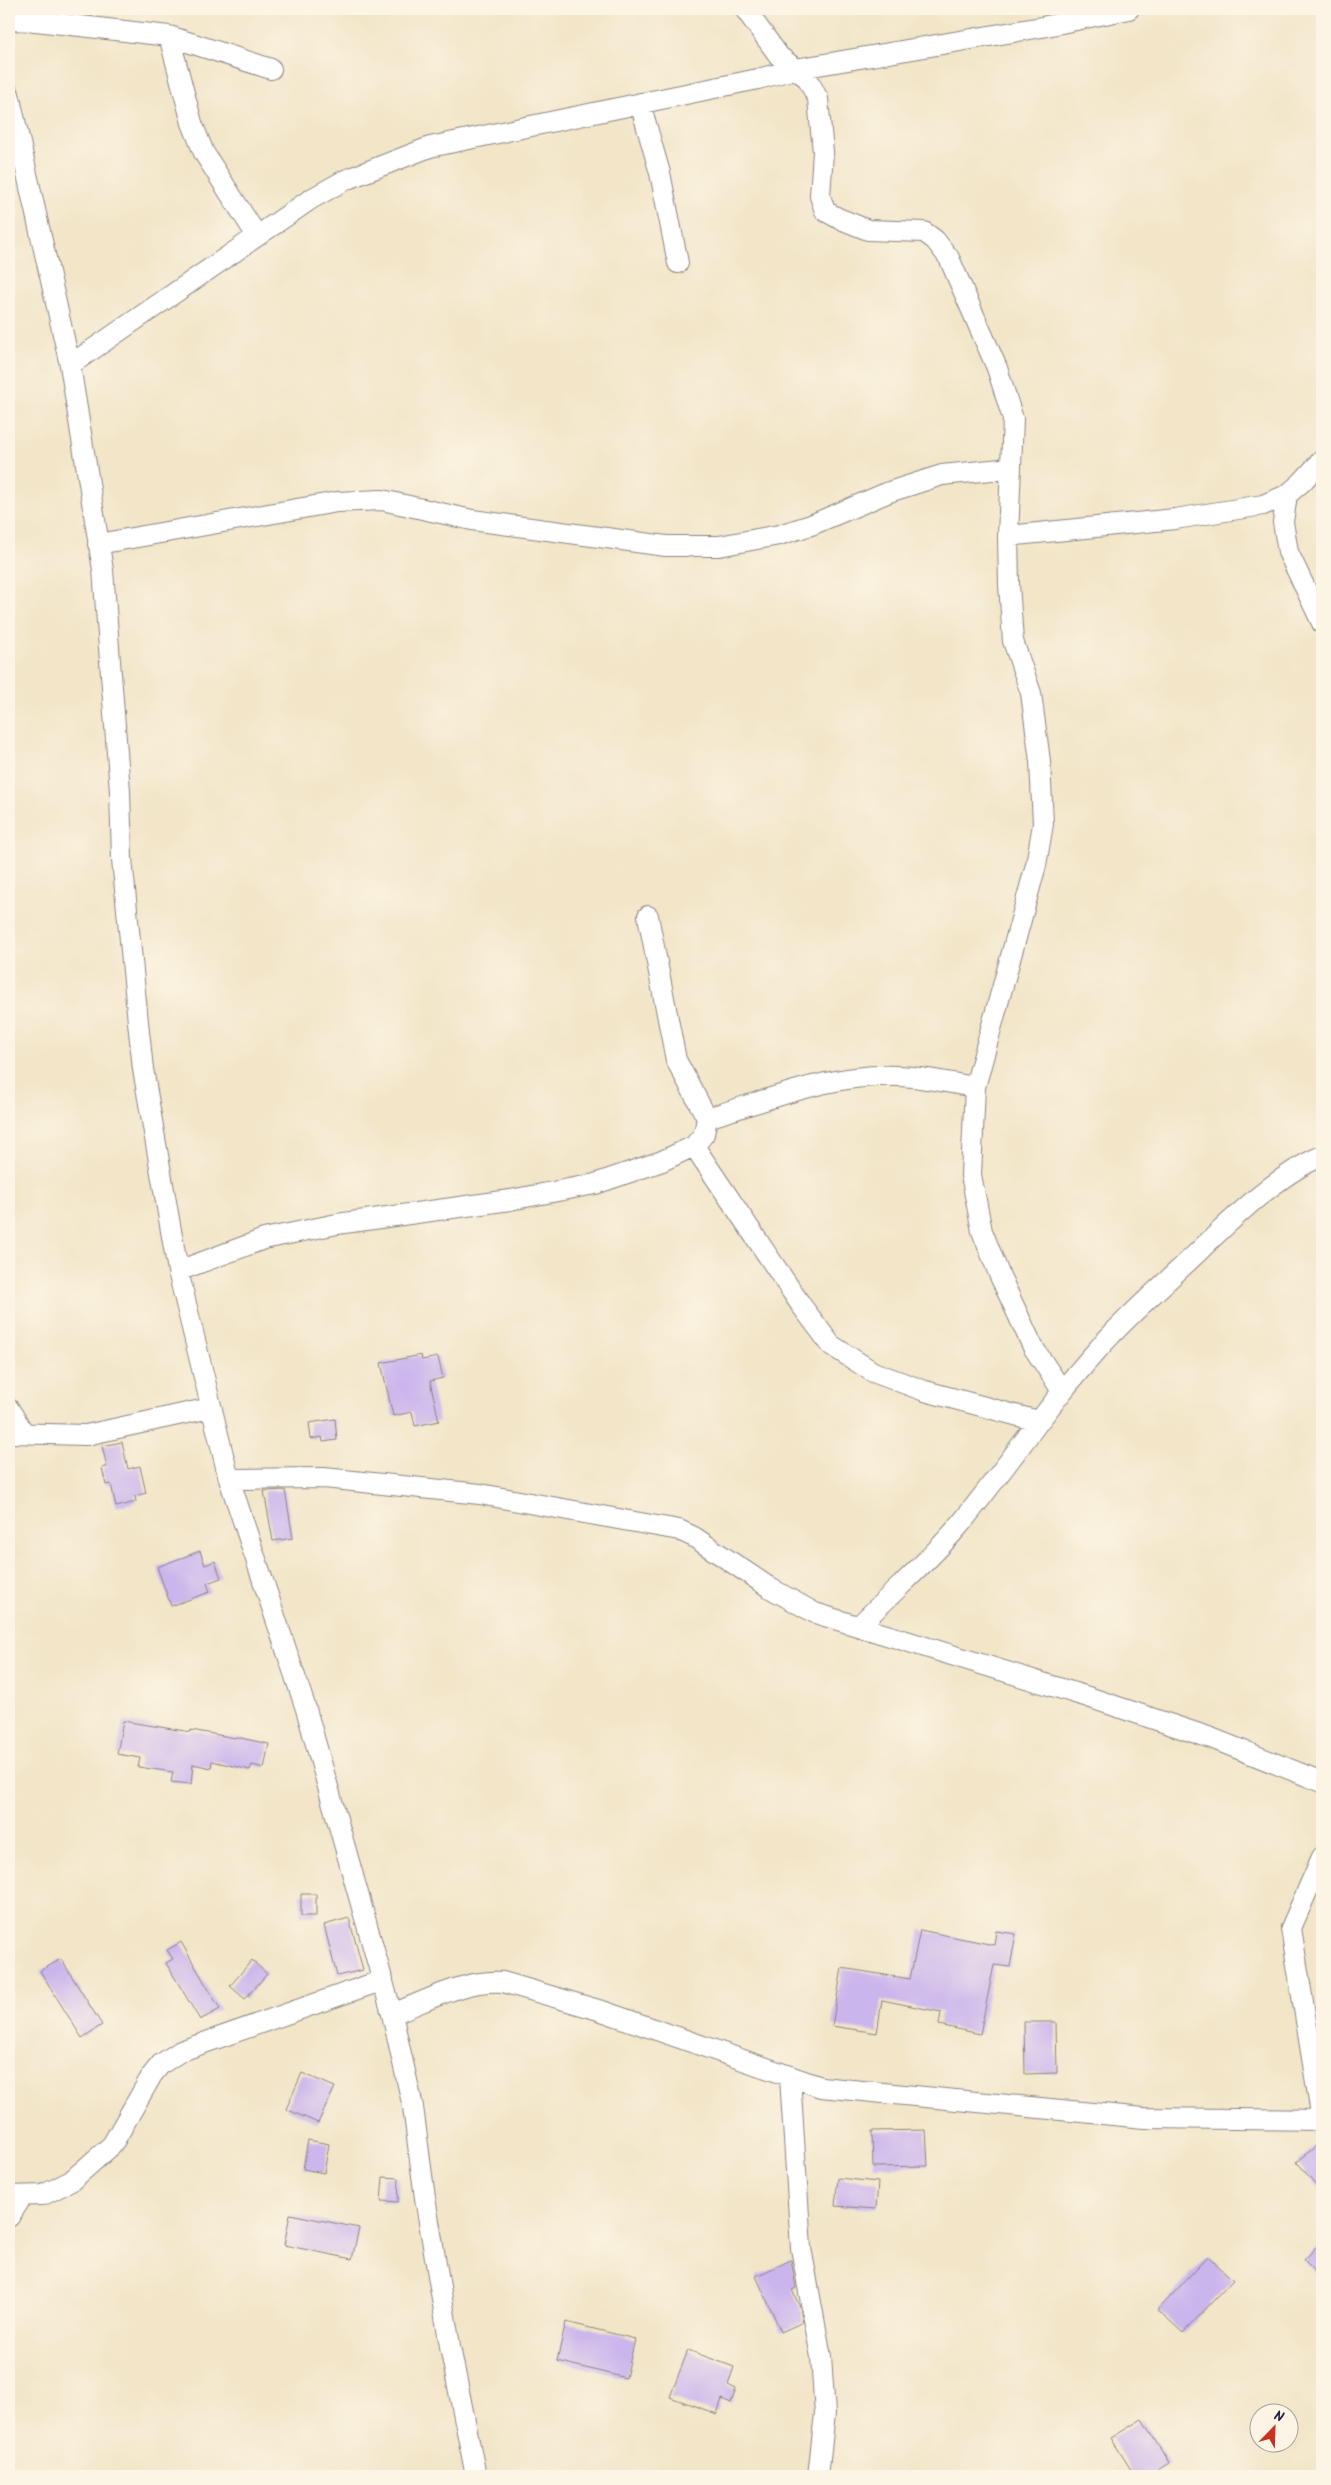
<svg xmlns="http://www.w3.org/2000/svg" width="1331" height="2485" viewBox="0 0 1331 2485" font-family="Kalam,sans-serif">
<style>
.building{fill:#cbb5ed}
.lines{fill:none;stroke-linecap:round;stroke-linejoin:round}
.minor-casing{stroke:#8a8482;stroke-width:22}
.minor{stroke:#fff;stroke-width:20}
</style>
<rect width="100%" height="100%" fill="#fcf5e5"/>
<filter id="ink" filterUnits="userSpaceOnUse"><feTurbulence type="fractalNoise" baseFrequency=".02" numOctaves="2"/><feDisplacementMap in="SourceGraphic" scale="10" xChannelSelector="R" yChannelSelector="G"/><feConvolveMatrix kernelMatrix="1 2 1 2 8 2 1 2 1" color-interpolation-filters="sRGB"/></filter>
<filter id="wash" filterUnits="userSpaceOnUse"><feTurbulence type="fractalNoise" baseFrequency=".0096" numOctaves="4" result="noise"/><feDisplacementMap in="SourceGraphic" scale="20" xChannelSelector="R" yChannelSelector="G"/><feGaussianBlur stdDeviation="1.12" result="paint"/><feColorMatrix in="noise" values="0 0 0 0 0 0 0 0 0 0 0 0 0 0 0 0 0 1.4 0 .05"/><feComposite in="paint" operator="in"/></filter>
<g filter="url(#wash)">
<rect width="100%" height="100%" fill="#f2e5c8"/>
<g id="blocks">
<path class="building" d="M421,1355l1,5 16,-3 5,21 -13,3 9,40 -24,5 -3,-14 -19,4 -12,-53z
M335,1419l2,21 -14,2 -1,-5 -11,2 -2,-16z
M122,1442l6,27 12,-3 6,27 -11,3 1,6 -20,5 -5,-23 -5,1 -4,-17 5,-1 -5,-21z
M285,1490l8,48 -20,3 -9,-50z
M200,1551l5,14 10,-4 6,17 -14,5 3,9 -39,14 -14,-39z
M123,1721l68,11v-2l44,8 1,-1 33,7 -5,24 -12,-3 -2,5 -38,-9 -1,7 -18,-4 -2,20 -20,-2 2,-10 -35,-5 2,-9 -23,-4z
M301,1894h15v22h-15z
M349,1918l14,52 -26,6 -13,-51z
M920,1930l74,15 2,-14 20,3 -6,33 -16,-2 -14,69 -41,-9 2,-13 -59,-12 -5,33 -45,-7 10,-58 68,11z
M181,1942l39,67 -20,11 -34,-57 7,-4 -6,-9z
M61,1959l41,66 -20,13 -42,-67z
M252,1960l15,14 -22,25 -15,-13z
M1024,2022h32l1,51 -32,1z
M302,2073l33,14 -17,36 -32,-14z
M926,2130l2,36 -55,1 -1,-36z
M308,2140l21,4 -5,29 -21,-4z
M1322,2141v51l-25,-30z
M383,2177l16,1 -1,24 -17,-1z
M838,2178l40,4 -2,27 -41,-3z
M290,2214l69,14 -7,31 -68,-14z
M1322,2241v37l-18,-18z
M1208,2256l25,24 -50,53 -25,-23z
M791,2260l5,28 -4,2 8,17 3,15 -22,10 -25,-56z
M566,2322l69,17 -9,39 -69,-17z
M688,2350l46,17 -6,18 8,4 -5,14 -9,-4 -5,15 -47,-17z
M1142,2419l27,44 -21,13h-13l-24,-38z"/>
</g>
</g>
<g filter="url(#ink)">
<use href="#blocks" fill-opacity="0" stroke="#8a8482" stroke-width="1"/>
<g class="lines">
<g class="minor-casing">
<path id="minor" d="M745,9l34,47 28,22 11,21 5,53 -3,44 5,15 13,7 30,12 56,2 11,8 14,18 48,110 16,51 -5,117 1,48 4,57 18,52 9,68 3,63 -7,41 -61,222 -4,88 11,56 17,43 34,73 29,44
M9,20l27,1 133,15 102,33
M169,36l23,87 12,30 53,83
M9,94l61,271 33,205 17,221 2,68 16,163 5,47 35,202 51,208 77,230 86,305 21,93 12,91 26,154 25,124
M640,103l20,70 18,90
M70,365l241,-166 34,-19 85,-33 328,-68 37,-10 247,-42 87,-18
M1287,495l-4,27 5,30 34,71
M1008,536l167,-17 88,-14 24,-10 15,-13 20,-22
M98,544l239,-42 45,-2 90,20 194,26h53l60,-11 32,-10 78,-33 53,-17 69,-7
M707,1118c62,-18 127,-46 192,-42 25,1 51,7 76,11
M694,1146l107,159 30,40 42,27 52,19 113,30
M178,1271l86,-32 73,-15 173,-24 85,-16 67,-23 32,-15 10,-12 3,-16 -31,-58 -28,-144
M9,1409l15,24
M9,1433l77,2 124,-27
M229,1479l95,-1 156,16 199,36 15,7 76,51 45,25 273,84 123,41 111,44
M859,1626c34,-35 72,-66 103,-104 47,-58 88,-120 138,-175 31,-35 67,-65 100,-97 33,-32 80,-77 122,-94
M392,2014c35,-13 73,-35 111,-32l99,29 219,76 323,31 178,2 -31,-192 31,-71
M790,2077l11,171 20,109 4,56 -7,63
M9,2196l34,-1 28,-14 41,-36 40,-70 9,-11 20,-13 202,-71
M9,2217l13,-20"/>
</g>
<use href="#minor" class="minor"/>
</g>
</g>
<rect width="1331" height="2485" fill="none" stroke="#fcf5e5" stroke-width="30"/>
<g transform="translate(1274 2428) rotate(23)"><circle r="24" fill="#fcf5e5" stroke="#a5a1a1"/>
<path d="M0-4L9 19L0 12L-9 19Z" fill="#c8321e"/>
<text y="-8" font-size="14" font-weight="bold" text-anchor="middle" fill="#22223b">N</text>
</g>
</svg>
